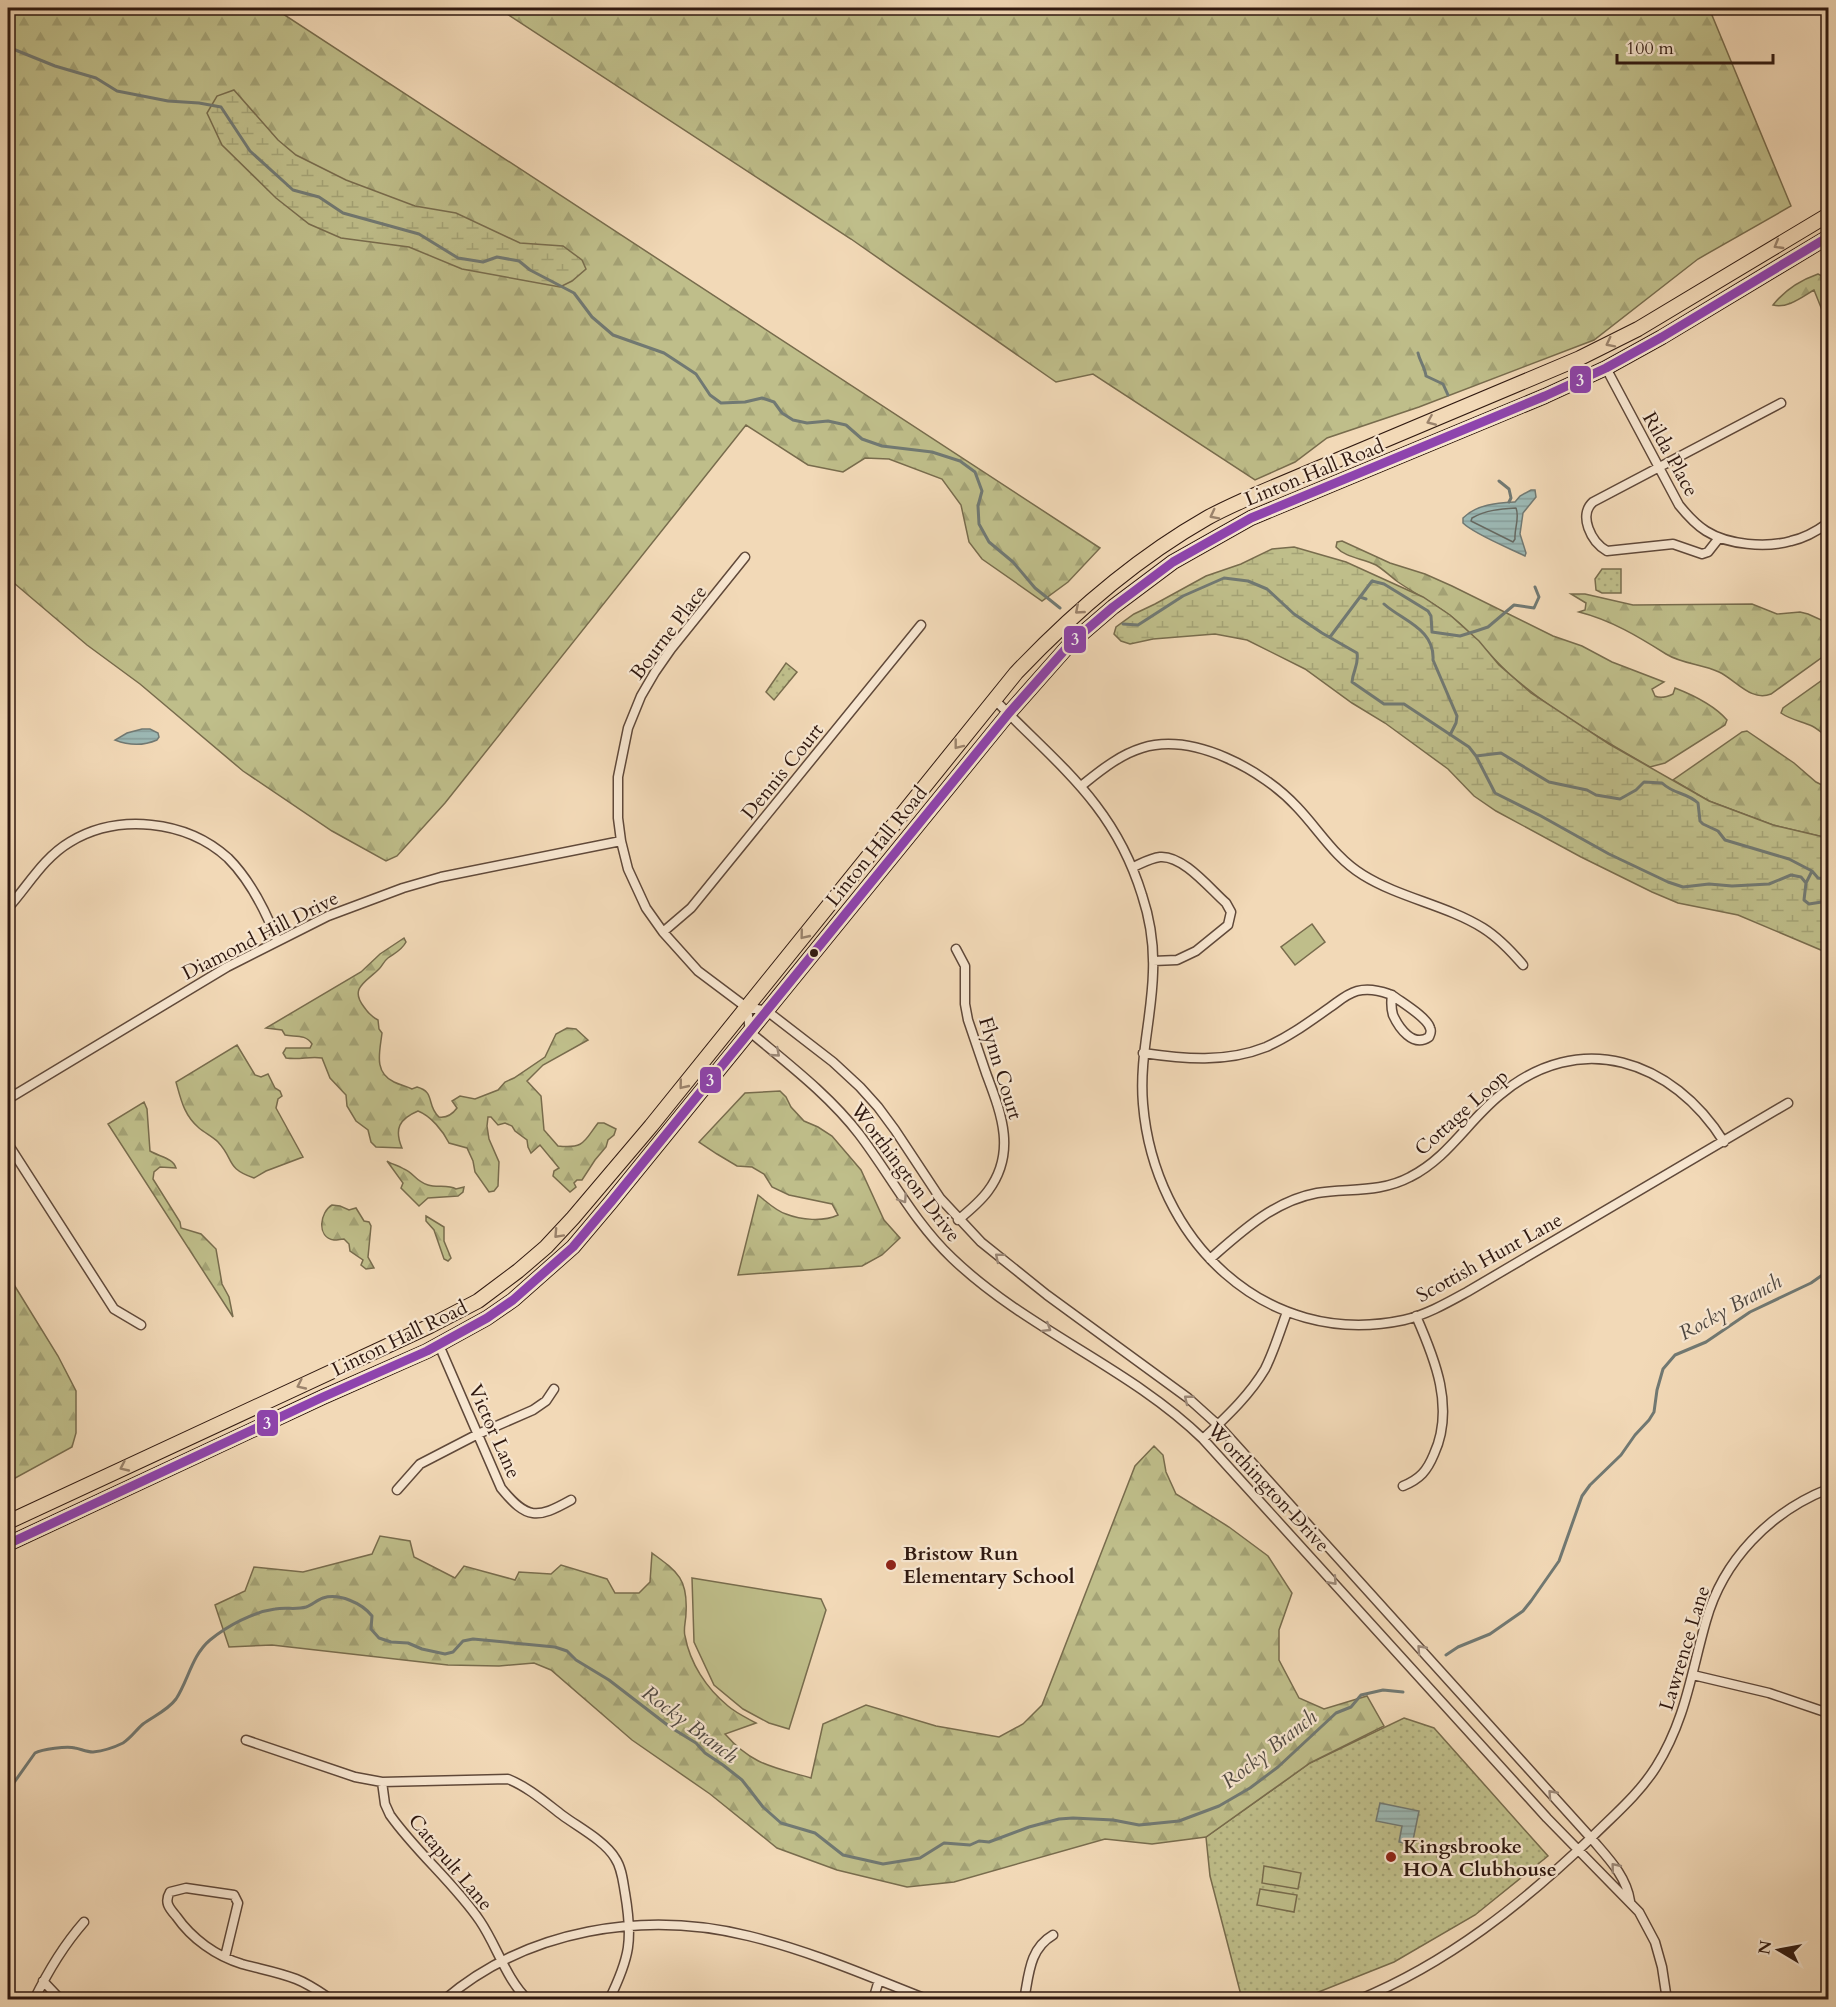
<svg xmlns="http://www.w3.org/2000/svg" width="1836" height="2007" viewBox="0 0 1836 2007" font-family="Cardo,serif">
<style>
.grass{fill:url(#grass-dots);stroke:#786c4d;stroke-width:1.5}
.forest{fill:url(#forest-firs);stroke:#786c4d;stroke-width:1.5}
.wetland{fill:url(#wetland-marsh);stroke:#786c4d;stroke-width:1.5}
.garden{fill:#bfbe8a;stroke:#786c4d;stroke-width:1.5}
.water{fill:url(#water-rules);stroke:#717973;stroke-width:1.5}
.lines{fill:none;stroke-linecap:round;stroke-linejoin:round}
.shore{stroke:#666962;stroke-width:1.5}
.stream{stroke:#717973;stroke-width:3}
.street-casing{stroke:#60493a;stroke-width:11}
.primary-casing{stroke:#301910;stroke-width:16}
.street{stroke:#f7e6d0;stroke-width:8}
.primary{stroke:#f2d9b7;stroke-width:14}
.bus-1-casing{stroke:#f7e6d0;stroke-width:14}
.bus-1{stroke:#8e44ad;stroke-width:9}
.oneway{stroke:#9b836c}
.oneway2{stroke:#9d8a7a}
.bus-dot{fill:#301910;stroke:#f7e6d0;stroke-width:2}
.poi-dot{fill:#8f2418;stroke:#f7e6d0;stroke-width:2}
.labels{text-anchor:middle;stroke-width:4.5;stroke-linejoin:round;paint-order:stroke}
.street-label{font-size:20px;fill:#301910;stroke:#f7e6d0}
.poi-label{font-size:20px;font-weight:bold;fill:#301910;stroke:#f7e6d0;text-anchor:start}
.water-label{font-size:21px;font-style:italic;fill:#504942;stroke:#f7e6d0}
.line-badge{stroke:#f7e6d0;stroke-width:2}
.badge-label{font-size:16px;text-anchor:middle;font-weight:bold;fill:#fff}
</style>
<defs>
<pattern id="grass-dots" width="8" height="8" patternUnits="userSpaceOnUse" patternTransform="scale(1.5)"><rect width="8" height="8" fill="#bfbe8a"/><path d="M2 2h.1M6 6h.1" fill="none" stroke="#a4a376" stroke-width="1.8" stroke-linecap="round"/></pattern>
<pattern id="forest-firs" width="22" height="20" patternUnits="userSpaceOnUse" patternTransform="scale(1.5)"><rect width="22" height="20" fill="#bfbe8a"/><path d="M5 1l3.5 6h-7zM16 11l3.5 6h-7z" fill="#a4a376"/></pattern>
<pattern id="wetland-marsh" width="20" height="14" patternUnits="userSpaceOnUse" patternTransform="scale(1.5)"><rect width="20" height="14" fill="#bfbe8a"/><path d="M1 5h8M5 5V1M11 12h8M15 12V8" fill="none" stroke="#a4a376"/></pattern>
<pattern id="water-rules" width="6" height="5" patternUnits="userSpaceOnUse" patternTransform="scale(1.5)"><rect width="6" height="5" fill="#9cb9b5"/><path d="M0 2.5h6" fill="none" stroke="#879e9b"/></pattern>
</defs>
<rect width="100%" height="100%" fill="#f2d9b7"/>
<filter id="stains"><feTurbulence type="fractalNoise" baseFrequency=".00333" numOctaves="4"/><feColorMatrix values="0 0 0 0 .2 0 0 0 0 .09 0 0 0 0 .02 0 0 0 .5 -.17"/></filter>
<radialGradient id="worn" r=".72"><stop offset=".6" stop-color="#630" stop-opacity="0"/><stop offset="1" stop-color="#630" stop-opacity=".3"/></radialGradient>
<path class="grass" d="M1602,569h19v24h-19l-6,-3 -1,-11z
M786,663l11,9 -23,28 -8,-8z
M1404,1718l30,10 114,128 -73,59 -81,47 -83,33 -20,4h-49l-32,-123 -4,-39 104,-74z"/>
<path class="forest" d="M8,8h266l826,540 -32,34 -26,19 -60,-42 -13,-17 -8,-37 -19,-26 -53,-20 -24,-1 -22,14 -35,-7 -62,-40 -301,378 -48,53 -11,5 -54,-30 -89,-60 -103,-87 -53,-39 -79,-67z
M498,8h1211l82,198 -93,53 -104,81 -175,67 -92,31 -32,24 -40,18 -162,-106 -37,8 -205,-143z
M1818,274l4,2 6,17v32l-14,-35c-12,7 -27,19 -41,15 11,-14 28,-25 45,-31z
M1342,541l48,22 35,11 27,12 101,50 29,10 30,16 52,20 -12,7 3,7c6,3 12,1 18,-2l2,-6c18,7 39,17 52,32l-2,5 -60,38 -15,4c-47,-27 -95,-54 -137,-90 -23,-19 -40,-46 -65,-63 -16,-12 -34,-21 -50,-32 -8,-6 -14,-12 -22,-17 -14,-7 -30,-7 -40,-18l1,-5z
M1571,594h14l48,11 119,-1 25,10 23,-2 8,2 20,9v30l-57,41c-20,8 -35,-14 -52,-22 -17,-8 -37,-8 -53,-18 -27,-17 -55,-34 -87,-42l6,-2 1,-7z
M1828,676v60c-6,-2 -10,-7 -16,-10 -11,-5 -21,-6 -31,-13l2,-5z
M1747,731l47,32 22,19 12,6v50l-55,-13 -64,-24 -36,-21 69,-48z
M404,938l2,4c-4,8 -11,11 -18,16 -4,3 -6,8 -9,11 -13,13 -30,19 -15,38 4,6 8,10 14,13l1,9 3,4c-2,18 -9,39 12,49 6,3 12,4 18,7l5,-2c19,5 9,19 22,30 8,1 13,-2 18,-9l-5,-7 8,-5 15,3 23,-9 7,-8 9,-4 31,-21 11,-23 11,-6 9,1 12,11 -45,25 -16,16 14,15 3,34 14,16c27,3 26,-5 40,-23h6l12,6 -2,6 -6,5 -2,7 -11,13 -13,20h-5l-3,3 2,4 -6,5 -17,-16 1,-5 5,-3 -19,-23 -9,8 -3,-6 -1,-7 -12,-9 -3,-5 -7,-3 -7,2 -7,-8h-3l-1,9 2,13 10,23 -1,24 -4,5 -5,1 -14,-20 -2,-11 -6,-13 -18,-5c-6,-12 -18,-27 -31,-32 -19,8 -24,18 -16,37l-26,-1 -5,-5 -3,-12 -12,-9 -9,-15 -1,-11 -16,-17 -8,-20c-12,-2 -22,2 -36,0l-3,-5 3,-5h24l2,-4c-6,-10 -17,-7 -27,-9l-3,-5 -16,-2 95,-56 19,-18z
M237,1045l18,30 6,2 7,-3 7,14 5,3 2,5 -4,3 -2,9 27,49 -37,14 -12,7c-29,-10 -19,-18 -36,-36 -5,-5 -13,-9 -19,-14 -15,-13 -18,-28 -23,-46z
M780,1091l6,6 5,10 13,14 14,6 14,9 29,34 23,50 16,18 -18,17 -20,11 -124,9 20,-80c9,7 18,16 28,19 15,6 37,8 52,1l-6,-11 -43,-9 -17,-8 -8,-13 -12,-7 -15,-1 -20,-12 -18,-12 46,-49z
M144,1102l3,7 3,42c10,6 23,7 26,17l-16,-1 -6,5 -1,7 27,43 1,6 20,6 15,15 6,35 7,13 4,20 -125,-193z
M387,1161c6,4 11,4 17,8 10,4 11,12 24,16 9,3 20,-1 28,4l8,-2 -1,5 -5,4 -30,2 -9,8 -18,-18 2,-5z
M332,1205l8,1 9,4 7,-2 8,13 5,1 2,4 -3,31 6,11 -8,1 -5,-4 2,-5 -13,-9 -1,-7 -5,-5c-3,0 -6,1 -10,1 -18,-3 -14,-28 -2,-35z
M426,1216l18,11v14l7,17 -3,3 -4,-2 -10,-29 -8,-9z
M8,1275l50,81 18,35v42l-4,14 -64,35z
M1154,1446l9,9 3,17 10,22 53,33 39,29 24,37 -13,37v30l20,38 25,11 43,-13 17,30 -74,37 -104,74 -54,7 -47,-5 -151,43 -47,5 -70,-17 -60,-22 -67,-54 -78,-54 -81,-70 -17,-7 -35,3 -51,-1 -176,-20 -43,2 -14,-42 30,-14 9,-24 49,5 69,-18 8,-18 30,5 4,16 41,21 9,-12 51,14 4,-8 32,2 10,-9 46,14 8,14h24l11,-11 2,-29c26,19 36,26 34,60 0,8 -3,16 -1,23 5,27 21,52 43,70 8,7 19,12 28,17l-31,11c27,31 48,33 86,44l12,-54 43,-19 70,21 63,11 24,-13 19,-19 93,-239z"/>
<path class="wetland" d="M234,90l44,50 18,15 50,25 69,26 41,7 64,30 43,3 19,14 4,9 -14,12 -12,6 -98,-18 -53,-22 -68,-9 -32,-14 -33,-26 -54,-53 -15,-32 10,-17z
M1294,547l52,15 77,35 27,18 29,26 20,24 32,28 78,51 100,57 64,24 55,13v115l-90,-38 -60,-12 -26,-11 -71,-35 -85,-46 -22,-15 -26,-27 -63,-46 -33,-20 -47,-34 -58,-29 -32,-6 -62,5 -23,5 -9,-3 -7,-7 2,-7 18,-13 21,-10 51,-28 35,-12 31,-15z"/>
<path class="garden" d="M1312,924l13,18 -30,23 -14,-18z
M692,1578l129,21 5,11 -37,119 -20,-6 -26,-14 -29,-24 -20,-43z
M1264,1866l37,7 -3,16 -36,-6z
M1260,1889l37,6 -3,17 -37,-7z"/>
<path class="water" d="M1531,490h4l1,7 -13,16 -3,21 6,19 -1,3c-16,-8 -51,-22 -62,-33v-5c14,-14 34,-15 52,-16l5,-6z
M142,729h8l8,4 1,4 -2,3c-14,6 -27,6 -42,0l12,-7z
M1380,1803l39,8 -7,34 -13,-3 3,-16 -26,-5z"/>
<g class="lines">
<path class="shore" d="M1516,508c4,10 -2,21 -1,31l-2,3 -42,-21 1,-3c14,-8 28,-9 44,-10z"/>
<path class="stream" d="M8,47l47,19 41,12 21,13 51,10 31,2 22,4 29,44 43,39 26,7 24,16 76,21 39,24 25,4 14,-5 22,4 11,9 44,23 18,24 21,18 51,18 32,21 14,21 11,8 24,-1 17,-4 12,4 8,11 11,7 14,3 21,-2 18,4 16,14 20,7 50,6 28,9 15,11 7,19 -4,15 1,18 10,18 24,20 22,26 25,20
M1418,353c2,9 7,14 8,23l17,8 5,11
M1499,481l10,8 2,9 -2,4
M1360,597l6,2
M1384,604c19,17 51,25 49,56l24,56 -1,7 -6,12
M1123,624l15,1 45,-29 41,-18 24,3 19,8 27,25 28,19 35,20c2,12 -4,17 -5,29l32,22h20l65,43 7,9 19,37 46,23 68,38 59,28 15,5 26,-3 23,2 37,-2 22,-9 10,2 5,6 -2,17 5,4 19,-3
M1432,632l28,4 16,-5 12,-4 26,-22 20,3 5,-11 -4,-10
M1330,637l42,-56 12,3 44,27 3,5 1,16
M1476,756l25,-3 48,29 38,8 9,5 24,4 16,-9 8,-8 18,1c13,12 24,9 36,20l2,18 3,3 15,7 7,9 64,19 23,12 -6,12
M1812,871l6,7 10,1
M1446,1655l12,-8 32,-13 33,-23 8,-10 28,-40 23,-65 8,-11 31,-30 14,-20 14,-15 5,-8 3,-22 6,-21 12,-14 31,-13 44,-30 61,-29 17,-12
M8,1791l27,-38c7,-4 32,-7 40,-5 6,1 11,4 18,4 9,-1 22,-5 30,-9 8,-5 13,-13 20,-19 11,-8 25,-14 33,-25 12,-18 16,-44 34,-59 17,-14 43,-28 65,-31 11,-2 21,1 31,-2 6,-2 11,-7 17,-9 16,-5 39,5 49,18l-1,13 8,9 12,4 17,1 14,6 23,5 8,-2 10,-11 10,-2 82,8 12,4 9,9 33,20 61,47 26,16 9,10 18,12 19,15 21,27 18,16 34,10 28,22 40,9 37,-6 24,-15 26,2 9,-4 10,1 40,-15 30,-8 14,-1 40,2 26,5 40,-4 40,-15 31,-18 28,-21 58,-54 15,-6 10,-12 22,-5 20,2"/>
<g class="street-casing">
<path id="street" d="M1606,368l73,137c8,10 16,19 27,26 22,14 60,17 85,10 14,-3 26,-10 37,-18
M1719,538l-11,14 -6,2 -29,-10 -66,7c-16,-9 -29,-36 -14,-49l188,-99
M745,557l-74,92 -16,23 -14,24 -13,32 -10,49v41l3,23 7,28 18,39 17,24 35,39 48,36 21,4 66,51 27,25 18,20 17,23 45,68 41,44 66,53 141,103 30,27 373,413c16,19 35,37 39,63
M995,700c63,65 119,104 147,195 8,24 12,52 11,77 -1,45 -14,86 -10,132 11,134 121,246 261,216 22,-5 43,-17 63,-28l321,-189
M1081,786c19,-15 38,-31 61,-38 51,-16 121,22 155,59 22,23 38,51 66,68 37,23 83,30 120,53 16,10 28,23 40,37
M1133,867c9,-4 18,-9 27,-10 23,-2 50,32 66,46l5,9 -3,13 -32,26 -19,9 -24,1
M8,908c20,-22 35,-50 62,-66 48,-29 116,-22 158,16 22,22 38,54 49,82
M663,932l28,-24 230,-283
M956,949l9,17v38l3,16c6,18 12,35 18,53 15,40 31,79 2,118 -8,11 -19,20 -30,29
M747,1007l3,25c38,32 79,63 109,102 32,42 55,88 93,124 75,72 177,109 251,181l344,379 92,94 16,30 7,25 5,33
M1143,1053c41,6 83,10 123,-6 23,-10 43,-25 63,-39 9,-6 17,-14 28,-17 11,-3 21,-1 32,3l3,1c9,7 35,22 38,33 2,4 0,6 -1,9 -16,11 -30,-9 -36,-22 -2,-7 -2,-13 -1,-20
M8,1099l219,-132 101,-51 75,-28 38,-11 180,-36
M8,1144l106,165 27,16
M1210,1259c32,-28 64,-58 107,-66 32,-5 63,0 93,-16 38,-19 58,-56 90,-82 79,-67 173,-35 224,47
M439,1345l62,143c26,32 36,31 70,12
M1203,1439c23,-22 46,-43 62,-70 9,-18 15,-38 22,-57
M1403,1486c17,-7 24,-15 31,-32 21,-46 1,-95 -18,-138
M397,1490l23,-26 58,-30 55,-24 13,-9 8,-12
M1693,1675l76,18 59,20
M246,1740l109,37 27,5 126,-3c20,8 37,23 54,36 16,12 43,26 53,43 7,10 8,24 10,35 8,47 5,64 -16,107
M382,1782l3,22 5,11c27,38 64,68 90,106 17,25 26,58 48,79
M225,1957l13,-54 -4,-8 -48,-7 -16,4c-6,10 -1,16 6,24 16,23 40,40 66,48 18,5 36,8 54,15 13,5 24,13 36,21
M43,1981l18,19
M34,2000c14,-29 29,-54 50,-78
M444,2000c83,-71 200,-90 305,-64 62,15 121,41 180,64
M873,2000l6,-20
M1024,2000c5,-25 5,-51 29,-65
M1358,2000c90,-37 164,-96 234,-163 22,-22 47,-43 64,-70 30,-48 35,-94 50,-146 17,-61 64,-109 122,-132"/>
</g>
<g class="primary-casing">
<path id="primary" d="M8,1522l422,-196 48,-25 40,-30 28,-24 27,-29 78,-92 365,-453c57,-60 119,-114 191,-155 16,-9 33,-16 50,-24l323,-136 58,-29 190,-114
M8,1544l315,-147 104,-46 60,-33 26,-18 60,-53 38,-45 398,-489 61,-69 43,-37 60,-45 78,-44 294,-122 61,-28 56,-31 166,-100"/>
</g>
<use href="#street" class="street"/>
<use href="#primary" class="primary"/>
<g class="bus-1-casing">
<path id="bus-1" d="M8,1544l315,-147 104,-46 60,-33 26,-18 60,-53 38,-45 398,-489 61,-69 43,-37 60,-45 78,-44 294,-122 61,-28 56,-31 166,-100"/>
</g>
<use href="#bus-1" class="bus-1"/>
</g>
<defs><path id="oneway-chevron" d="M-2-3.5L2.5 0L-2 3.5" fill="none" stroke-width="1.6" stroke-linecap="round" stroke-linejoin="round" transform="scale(1.5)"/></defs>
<g class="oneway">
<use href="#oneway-chevron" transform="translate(1778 245) rotate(150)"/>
<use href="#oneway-chevron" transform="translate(1610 343) rotate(153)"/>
<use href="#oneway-chevron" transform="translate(1431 421) rotate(157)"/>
<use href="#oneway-chevron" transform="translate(1214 515) rotate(153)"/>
<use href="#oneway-chevron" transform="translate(1079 610) rotate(139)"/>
<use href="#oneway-chevron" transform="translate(958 745) rotate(128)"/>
<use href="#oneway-chevron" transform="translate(804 935) rotate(129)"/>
<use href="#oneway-chevron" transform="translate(683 1085) rotate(129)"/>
<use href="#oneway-chevron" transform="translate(558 1234) rotate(133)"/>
<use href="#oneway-chevron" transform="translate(301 1385) rotate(155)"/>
<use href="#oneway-chevron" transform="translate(124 1467) rotate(155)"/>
</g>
<g class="oneway2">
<use href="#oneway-chevron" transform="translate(776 1053) rotate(41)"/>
<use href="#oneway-chevron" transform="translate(903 1199) rotate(56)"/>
<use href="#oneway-chevron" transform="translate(999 1257) rotate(-140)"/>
<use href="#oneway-chevron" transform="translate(1047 1328) rotate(32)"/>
<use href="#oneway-chevron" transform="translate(1188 1399) rotate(-141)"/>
<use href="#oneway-chevron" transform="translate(1333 1581) rotate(48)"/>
<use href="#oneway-chevron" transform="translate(1421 1649) rotate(-132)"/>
<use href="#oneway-chevron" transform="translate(1552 1794) rotate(-132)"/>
<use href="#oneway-chevron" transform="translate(1615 1867) rotate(-129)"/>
</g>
<circle class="bus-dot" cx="814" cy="953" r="5"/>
<g class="poi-dot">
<circle cx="891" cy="1565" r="6"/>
<circle cx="1391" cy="1857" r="6"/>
</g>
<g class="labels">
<g class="street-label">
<text transform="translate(1671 454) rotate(61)" y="7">Rilda Place</text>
<text transform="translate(1314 472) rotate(-22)" y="7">Linton Hall Road</text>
<text transform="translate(668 632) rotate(-53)" y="7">Bourne Place</text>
<text transform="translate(782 771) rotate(-51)" y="7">Dennis Court</text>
<text transform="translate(876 846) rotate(-51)" y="7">Linton Hall Road</text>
<text transform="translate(260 935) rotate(-27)" y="7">Diamond Hill Drive</text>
<text transform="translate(1001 1068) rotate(73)" y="7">Flynn Court</text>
<text transform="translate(1461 1112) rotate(-42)" y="7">Cottage Loop</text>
<text transform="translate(906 1172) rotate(53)" y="7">Worthington Drive</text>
<text transform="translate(1489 1257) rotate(-29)" y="7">Scottish Hunt Lane</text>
<text transform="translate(399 1338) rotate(-26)" y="7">Linton Hall Road</text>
<text transform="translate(495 1431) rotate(66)" y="7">Victor Lane</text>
<text transform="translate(1269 1487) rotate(47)" y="7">Worthington Drive</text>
<text transform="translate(1684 1648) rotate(-73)" y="7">Lawrence Lane</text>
<text transform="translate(451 1862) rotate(50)" y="7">Catapult Lane</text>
</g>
<g class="poi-label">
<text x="903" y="1560">Bristow Run<tspan x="903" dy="23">Elementary School</tspan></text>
<text x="1403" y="1853">Kingsbrooke<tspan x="1403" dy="23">HOA Clubhouse</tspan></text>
</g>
<g class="water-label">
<text transform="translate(1730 1307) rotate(-29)" y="7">Rocky Branch</text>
<text transform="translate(690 1724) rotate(37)" y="7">Rocky Branch</text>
<text transform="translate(1269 1749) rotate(-38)" y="7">Rocky Branch</text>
</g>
</g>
<g class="line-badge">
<rect x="1569" y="365" width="23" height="29" rx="6" fill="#8e44ad"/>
<rect x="1063" y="625" width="24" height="29" rx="6" fill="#8e44ad"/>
<rect x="699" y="1066" width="23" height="28" rx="6" fill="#8e44ad"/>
<rect x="256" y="1409" width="23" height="28" rx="6" fill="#8e44ad"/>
</g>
<g class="badge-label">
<text x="1580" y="386">3</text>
<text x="1075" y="645">3</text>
<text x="710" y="1086">3</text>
<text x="267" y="1429">3</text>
</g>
<rect width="1836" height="2007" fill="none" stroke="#f2d9b7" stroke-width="30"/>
<rect x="9" y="9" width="1818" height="1989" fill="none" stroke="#301910" stroke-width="3"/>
<rect x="15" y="15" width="1806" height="1977" fill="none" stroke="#301910" stroke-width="1.5"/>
<g transform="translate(1779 1950) rotate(280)" stroke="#f7e6d0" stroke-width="4.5" paint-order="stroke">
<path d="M0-4.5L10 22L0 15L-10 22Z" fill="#301910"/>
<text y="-9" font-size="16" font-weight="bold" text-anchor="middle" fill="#301910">N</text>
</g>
<path d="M1617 54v9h156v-9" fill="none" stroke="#301910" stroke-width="3"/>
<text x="1626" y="54" font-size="18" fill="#301910" stroke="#f7e6d0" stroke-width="4.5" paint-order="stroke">100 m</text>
<rect width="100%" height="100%" filter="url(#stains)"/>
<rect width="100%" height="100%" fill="url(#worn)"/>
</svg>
